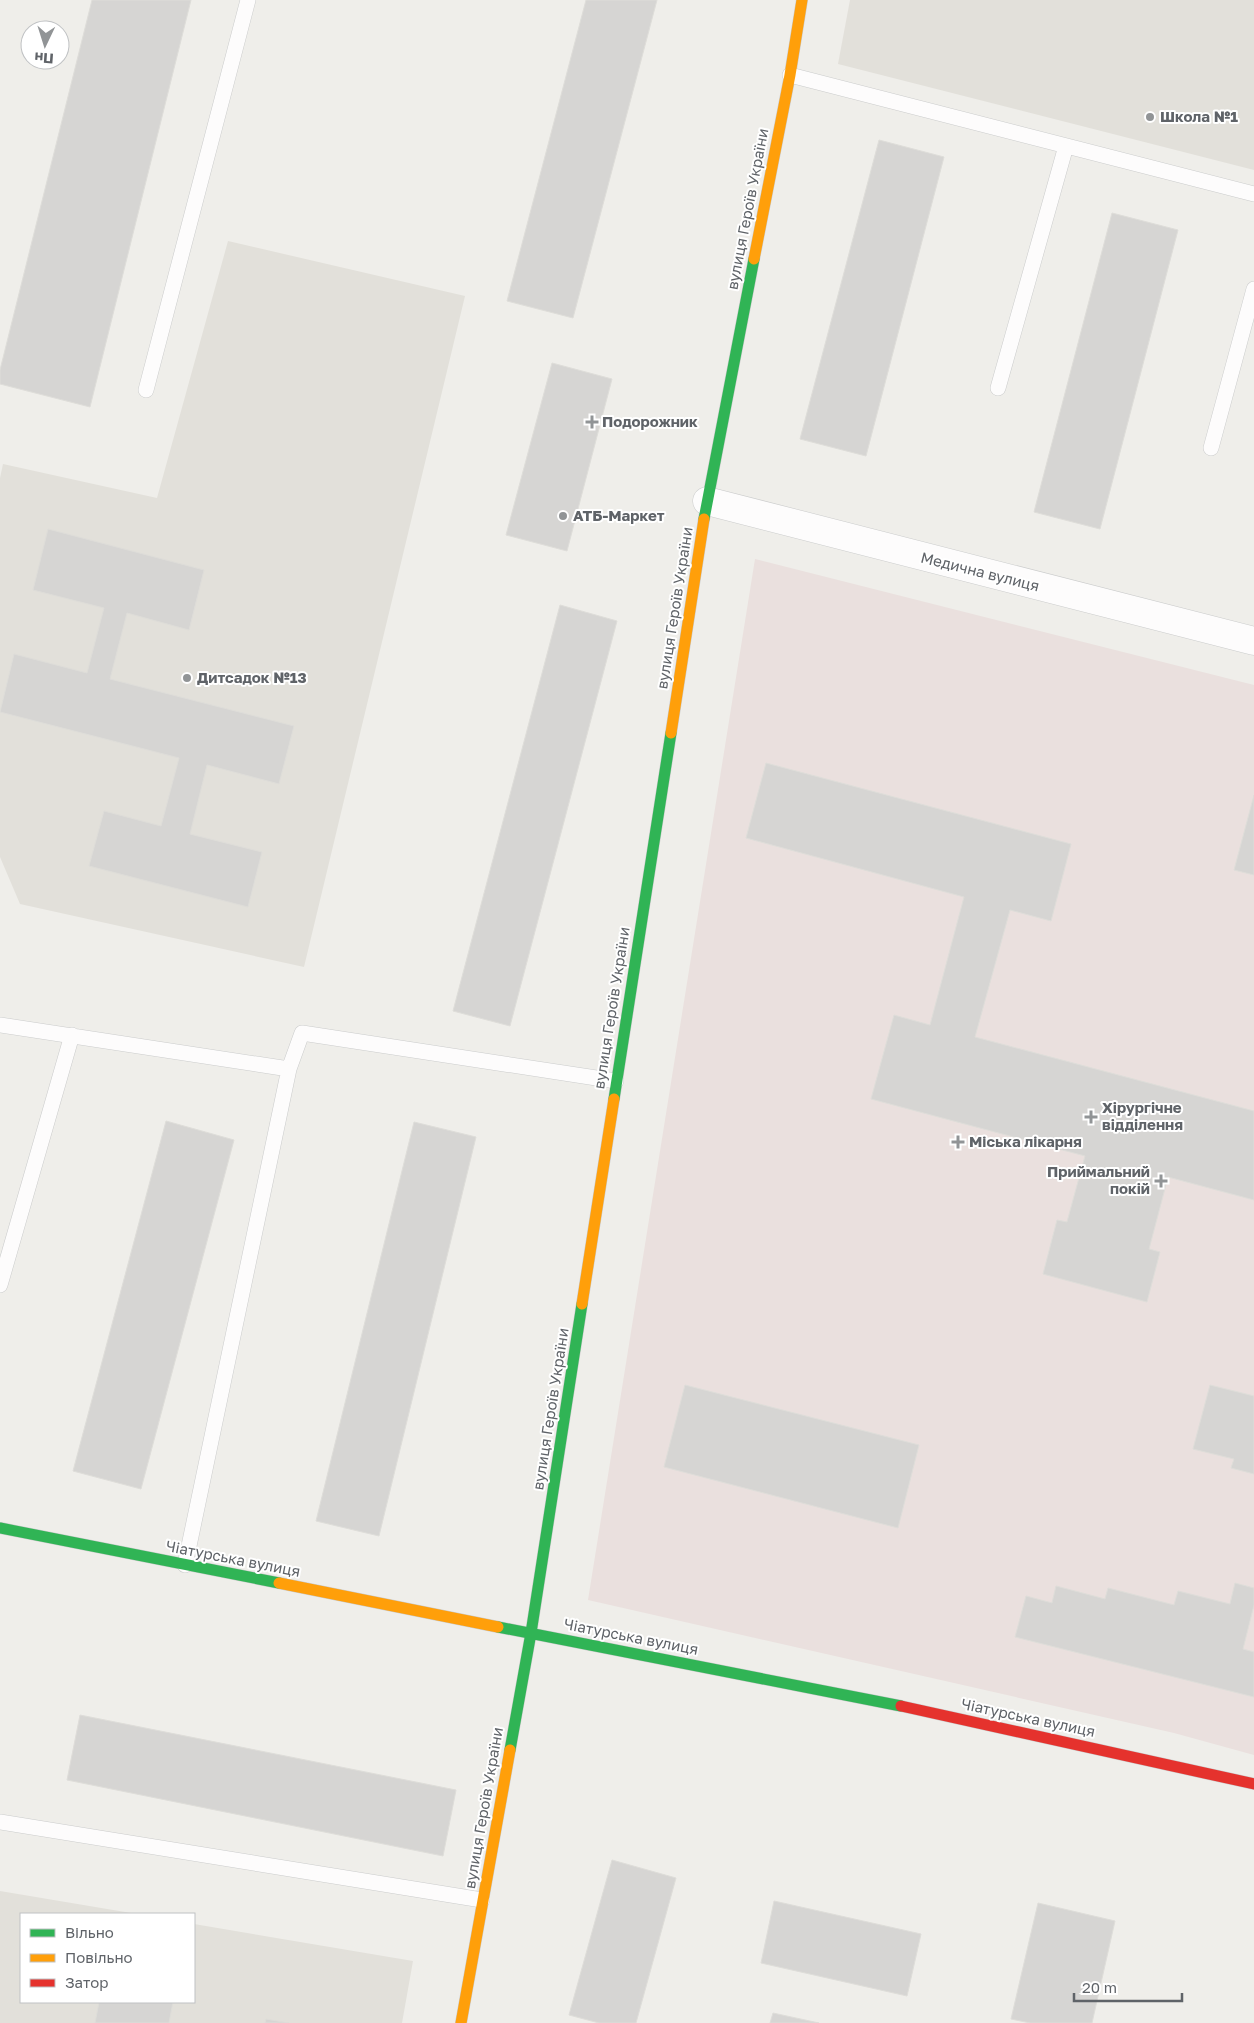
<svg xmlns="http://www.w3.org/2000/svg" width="1254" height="2023" viewBox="0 0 1254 2023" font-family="'Golos Text',sans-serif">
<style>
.education{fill:#e2e0da}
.medical{fill:#eae0de}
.building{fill:#d6d5d3;stroke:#deddd9}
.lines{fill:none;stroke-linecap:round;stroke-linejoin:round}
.lane-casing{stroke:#cbcccc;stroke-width:16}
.street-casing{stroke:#cbcccc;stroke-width:29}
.fast-casing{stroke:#cacacb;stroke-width:12}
.slow-casing{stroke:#cacacb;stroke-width:12}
.jam-casing{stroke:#cacacb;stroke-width:12}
.lane{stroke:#fdfcfc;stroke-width:15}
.street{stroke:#fdfcfc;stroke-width:28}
.fast{stroke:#30b455;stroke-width:11}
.slow{stroke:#ff9f0a;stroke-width:11}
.jam{stroke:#e5322d;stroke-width:11}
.poi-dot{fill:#919496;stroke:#fff;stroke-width:2}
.labels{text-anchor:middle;stroke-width:4;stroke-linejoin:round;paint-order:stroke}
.poi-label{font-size:15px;font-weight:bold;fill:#5f6368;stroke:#fff;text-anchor:start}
.street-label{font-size:15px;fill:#5f6368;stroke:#fff}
</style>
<rect width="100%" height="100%" fill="#efeeea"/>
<path class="education" d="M850,0h404v170l-416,-106z
M228,241l237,55 -161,671 -284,-63 -20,-47v-379l3,-14 154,34z
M0,1891l137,23h-116v88h173v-78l219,37 -11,62h-402z"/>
<path class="medical" d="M755,559l499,126v1070l-80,-22 -586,-133z"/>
<path class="building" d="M92,0h99l-101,407 -90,-23v-14z
M586,0h71l-84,318 -66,-17z
M879,140l65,17 -78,299 -66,-17z
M1112,213l66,17 -78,299 -66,-17z
M552,363l60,16 -45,172 -61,-16z
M48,529l156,41 -15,60 -62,-17 -17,66 184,47 -15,58 -72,-19 -17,69 72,18 -14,55 -159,-41 15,-55 57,15 18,-68 -179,-46 14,-58 73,19 17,-65 -71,-18z
M560,605l57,16 -107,405 -57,-15z
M766,763l305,81 -20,77 -41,-11 -35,127 279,74v89l-86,-23 -19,72 11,3 -13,50 -104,-28 14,-54 10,2 18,-66 -214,-57 23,-84 36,10 34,-128 -218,-59z
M1254,795v80l-20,-5z
M166,1121l68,19 -93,349 -68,-18z
M414,1122l62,15 -97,399 -63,-15z
M685,1385l234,60 -21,83 -234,-61z
M1210,1385l44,11v78l-23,-6 3,-9 -41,-10z
M1235,1583l19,5v17l-11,44 11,3v45l-239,-60 11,-41 26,7 4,-17 49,13 3,-11 66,17 4,-14 52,13z
M80,1715l376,75 -13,66 -376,-76z
M612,1860l64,18 -40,145h-37l-30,-8z
M774,1901l147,33 -14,62 -146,-33z
M1038,1903l77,18 -23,102h-62l-19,-4z
M99,2002h74l-4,21h-74z
M773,2013l46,10h-49z
M266,2019l23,4h-24z"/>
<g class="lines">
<g class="lane-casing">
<path id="lane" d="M790,75l464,119
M998,388l68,-242
M146,390l102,-390
M1211,448l43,-159
M0,1025l289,44
M0,1285l72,-250
M185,1565l104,-496 13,-36 314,48
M0,1822l482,78"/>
</g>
<g class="street-casing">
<path id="street" d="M707,501l547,140"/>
</g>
<g class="fast-casing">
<path id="fast" d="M704,519l50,-260
M614,1099l57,-366
M0,1528l279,55
M498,1627l403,79
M510,1750l21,-117 51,-329"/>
</g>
<g class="slow-casing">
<path id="slow" d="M754,259l36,-184 12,-75
M671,733l33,-214
M582,1304l32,-205
M279,1583l219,44
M461,2023l49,-273"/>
</g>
<g class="jam-casing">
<path id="jam" d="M901,1706l353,78"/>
</g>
<use href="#lane" class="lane"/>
<use href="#street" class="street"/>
<use href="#fast" class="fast"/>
<use href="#slow" class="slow"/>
<use href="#jam" class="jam"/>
</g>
<g class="poi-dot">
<circle cx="1150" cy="117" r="5"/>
<path d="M589.5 414.5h5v5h5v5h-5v5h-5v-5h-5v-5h5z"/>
<circle cx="563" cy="516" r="5"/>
<circle cx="187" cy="678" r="5"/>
<path d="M1088.5 1109.5h5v5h5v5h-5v5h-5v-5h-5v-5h5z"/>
<path d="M955.5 1134.5h5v5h5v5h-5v5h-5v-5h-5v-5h5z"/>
<path d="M1158.5 1173.5h5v5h5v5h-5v5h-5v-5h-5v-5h5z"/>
</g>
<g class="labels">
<g class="poi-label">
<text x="1160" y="122">Школа №1</text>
<text x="602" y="427">Подорожник</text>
<text x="573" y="521">АТБ-Маркет</text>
<text x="197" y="683">Дитсадок №13</text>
<text x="1102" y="1113">Хірургічне<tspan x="1102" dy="17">відділення</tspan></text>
<text x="969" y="1147">Мiська лiкарня</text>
<text x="1150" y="1177" text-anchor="end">Приймальний<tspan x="1150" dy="17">покій</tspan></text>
</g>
<g class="street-label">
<text transform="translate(748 209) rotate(-79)" y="5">вулиця Героїв України</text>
<text transform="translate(980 572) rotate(14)" y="5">Медична вулиця</text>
<text transform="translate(675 608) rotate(-81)" y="5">вулиця Героїв України</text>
<text transform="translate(612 1008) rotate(-81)" y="5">вулиця Героїв України</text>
<text transform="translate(551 1409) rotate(-81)" y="5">вулиця Героїв України</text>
<text transform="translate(233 1559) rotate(11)" y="5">Чіатурська вулиця</text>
<text transform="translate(631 1637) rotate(11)" y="5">Чіатурська вулиця</text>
<text transform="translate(1028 1718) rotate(12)" y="5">Чіатурська вулиця</text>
<text transform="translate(484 1808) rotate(-80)" y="5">вулиця Героїв України</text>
</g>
</g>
<rect x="20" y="1913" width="175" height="90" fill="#ffffff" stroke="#bfc1c3"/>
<rect x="30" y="1929" width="25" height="8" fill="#30b455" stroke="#bfc1c3"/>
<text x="65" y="1938" font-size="15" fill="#5f6368">Вільно</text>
<rect x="30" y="1954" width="25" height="8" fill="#ff9f0a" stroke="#bfc1c3"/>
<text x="65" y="1963" font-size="15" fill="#5f6368">Повільно</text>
<rect x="30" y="1979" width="25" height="8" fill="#e5322d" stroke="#bfc1c3"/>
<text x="65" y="1988" font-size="15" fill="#5f6368">Затор</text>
<g transform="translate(45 45) rotate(184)"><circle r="24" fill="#ffffff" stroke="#bfc1c3"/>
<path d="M0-4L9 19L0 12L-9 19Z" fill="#919496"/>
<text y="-8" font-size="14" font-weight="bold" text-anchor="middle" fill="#5f6368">Пн</text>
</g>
<path d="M1074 1993v8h108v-8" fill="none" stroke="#5f6368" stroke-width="2.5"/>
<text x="1082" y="1993" font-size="15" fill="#5f6368" stroke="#ffffff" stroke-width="4" paint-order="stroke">20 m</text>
</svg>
